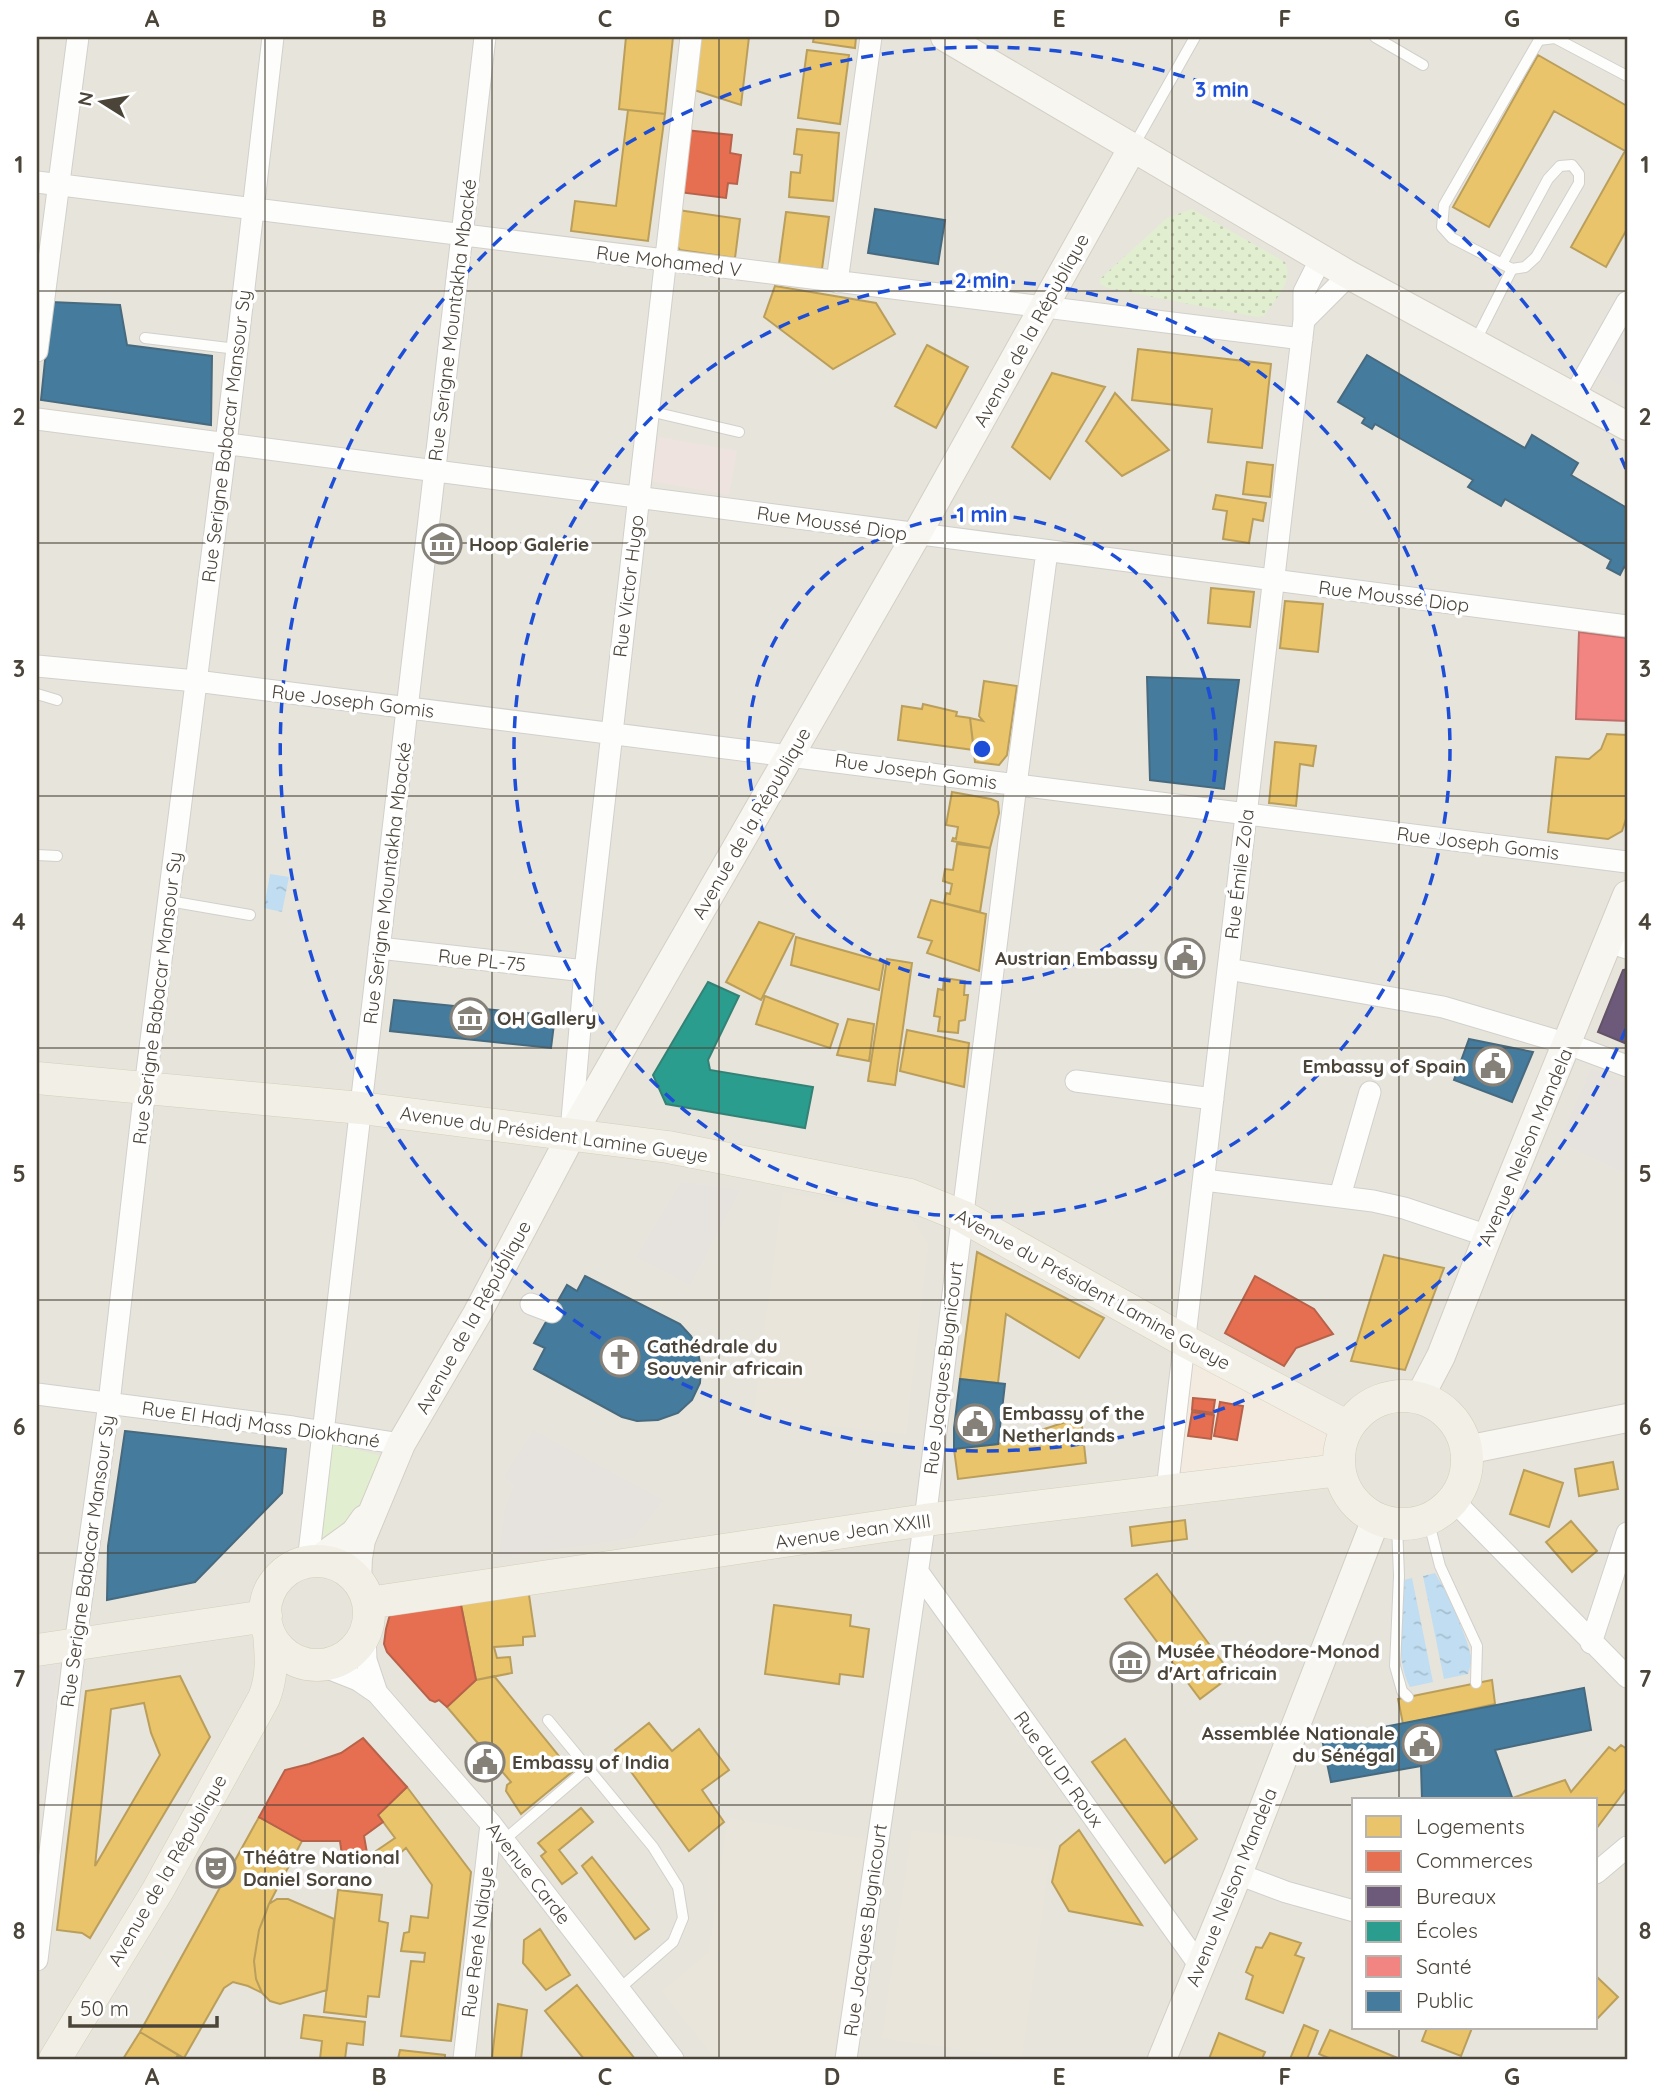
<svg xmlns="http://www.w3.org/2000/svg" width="1664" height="2096" viewBox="0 0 1664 2096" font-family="Quicksand,sans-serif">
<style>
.residential{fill:#e7e4dc;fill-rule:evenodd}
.commercial{fill:#f3ebdf}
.education{fill:#eae5da}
.medical{fill:#eee3df}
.grass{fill:url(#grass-dots)}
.park{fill:#e1eecf}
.parking{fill:#e6e3df}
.water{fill:url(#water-ripples)}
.homes{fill:#e9c46a;stroke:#ba9e5b;stroke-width:2;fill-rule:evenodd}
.shops{fill:#e76f51;stroke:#b8624a;stroke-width:2}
.offices{fill:#6d597a;stroke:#635366;stroke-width:2}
.schools{fill:#2a9d8f;stroke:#348275;stroke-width:2}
.health{fill:#f28482;stroke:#c0716c;stroke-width:2}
.public{fill:#457b9d;stroke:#476a7f;stroke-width:2}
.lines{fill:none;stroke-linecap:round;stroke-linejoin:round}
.lane-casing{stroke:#d2d0cb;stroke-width:12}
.street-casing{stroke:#d2d0cb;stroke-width:23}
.secondary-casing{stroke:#d3cfc5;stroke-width:30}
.primary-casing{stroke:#d6cebb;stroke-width:33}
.lane{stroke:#fdfdfc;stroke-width:10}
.street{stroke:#fdfdfc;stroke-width:21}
.secondary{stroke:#f7f6f1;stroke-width:28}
.primary{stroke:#f2efe6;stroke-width:32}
.grid{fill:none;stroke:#4b4439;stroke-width:2;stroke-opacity:0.55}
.ring{fill:none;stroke:#1d4ed8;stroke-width:3.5;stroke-dasharray:12 9}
.labels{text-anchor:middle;stroke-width:7;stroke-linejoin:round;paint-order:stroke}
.street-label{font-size:19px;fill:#4b4439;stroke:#fff}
.poi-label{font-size:19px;font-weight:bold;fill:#4b4439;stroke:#fff;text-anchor:start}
.centre{fill:#1d4ed8;stroke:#fff;stroke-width:3.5}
.ring-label{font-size:21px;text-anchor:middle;font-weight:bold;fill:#1d4ed8;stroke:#fff;stroke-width:7;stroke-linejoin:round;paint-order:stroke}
.neatline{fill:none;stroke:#4b4439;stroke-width:2.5}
.grid-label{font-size:23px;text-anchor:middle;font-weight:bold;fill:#4b4439}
</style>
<defs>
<pattern id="grass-dots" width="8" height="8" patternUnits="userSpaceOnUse" patternTransform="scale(1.75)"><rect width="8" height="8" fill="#e1eecf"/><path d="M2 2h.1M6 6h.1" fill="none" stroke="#c3cdb2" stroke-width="1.8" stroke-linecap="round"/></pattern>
<pattern id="water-ripples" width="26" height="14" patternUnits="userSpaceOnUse" patternTransform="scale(1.75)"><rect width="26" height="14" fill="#c0ddf1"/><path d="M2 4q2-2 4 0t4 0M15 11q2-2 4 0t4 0" fill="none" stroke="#a6bfcf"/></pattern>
</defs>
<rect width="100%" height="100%" fill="#f4f2ee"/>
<path class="residential" d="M37,37h1590v2022h-1590zM1354,1800h242v228h-242z"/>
<path class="commercial" d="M1190,1352l144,80 -7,25 -153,22z"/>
<path class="education" d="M783,1192l127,24 18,28 -22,190 -153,-16z
M728,1818l137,21 -31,220h-119l-53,-68 47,-39z
M912,1830l139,20 -29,208 -140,-20z"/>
<path class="medical" d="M659,437l78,14 -8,44 -78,-14z"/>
<path class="grass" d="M1192,209l93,53c9,20 -10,37 -21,54l-7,1 -150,-29 -7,-4v-5l67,-61z"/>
<path class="park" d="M329,1443l62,15 -34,58 -37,26z"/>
<path class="parking" d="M1627,316v74l-29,-19z
M1591,1068l36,15v91l-68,-32z
M681,1182l59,8 -50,95 -54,-28z
M533,1430l130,70 -29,38 -136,20 7,-49 9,-23 -10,-9z
M58,1665l-10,85 -11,2v-85z"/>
<path class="water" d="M270,874l19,3 -7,35 -18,-4z
M1435,1573l16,27 16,42 5,18 -4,14 -24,5 -21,-103z
M1412,1578l21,104 -23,5c-15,-26 -9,-77 -6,-107z"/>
<path class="homes" d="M626,37h47l-8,77 -46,-5z
M701,37h48l-8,68 -47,-15z
M814,37h42l-1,11 -42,-6z
M807,50l42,5 -9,69 -42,-6z
M1538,55l89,51v123l-21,38 -35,-20 54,-96 -71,-40 -65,116 -36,-20z
M628,110l37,4 -17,127 -77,-10 4,-30 41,5z
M797,129l42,4 -6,68 -44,-4 2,-25 9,1 2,-18 -8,-1z
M678,210l62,9 -5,39 -55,-8 -6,-7z
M786,212l43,5 -7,52 -43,-5z
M775,286l101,17 19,31 -62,35 -69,-52z
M927,345l41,22 -32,61 -41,-22z
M1138,349l133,15 -9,84 -54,-6 4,-33 -80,-9z
M1052,373l53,14 -55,92 -38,-32z
M1115,393l54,57 -47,26 -36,-35z
M1247,462l26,3 -3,32 -27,-3z
M1216,495l50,8 -3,18 -10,-2 -4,24 -26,-4 4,-28 -14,-2z
M1211,588l43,4 -4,35 -42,-4z
M1285,601l38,3 -5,48 -38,-4z
M984,681l33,5 -10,69 -8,10 -24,-3 -5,-44 13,3 -4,-5z
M923,704l34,8 -1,4 14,2 4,32 -76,-10 4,-34 20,3z
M1607,734l20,1v81l-5,15 -14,8 -60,-7 8,-75 33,2 12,-10z
M1275,742l41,4 -3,20 -13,-2 -4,42 -27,-3z
M952,792l39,7 7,3 1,11 -9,35 -38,-7 1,-3 3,1 2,-12 -12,-2z
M957,844l33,4 -10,64 -36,-9 2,-10 4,1 2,-10 -9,-3 2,-12 8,1z
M931,900l55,14 -7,57 -52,-18 5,-12 -14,-4z
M759,922l35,12 -33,66 -35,-18z
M796,937l88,25 -5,28 -88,-25z
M887,959l25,4 -17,122 -27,-4z
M944,978l21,3 -1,14h4l-3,25 -6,1 -1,12 -20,-2 2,-14 -6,-1 4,-27 5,1z
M765,996l73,28 -8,24 -74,-24z
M848,1019l26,5 -5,37 -32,-6z
M907,1030l62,13 -5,44 -64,-16z
M977,1252l127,66 -25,40 -73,-44 -8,69 -38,-4z
M1384,1255l60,13 -39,102 -54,-9z
M1081,1417l5,46 -128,16 -4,-30 44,-5z
M1613,1462l5,27 -39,7 -4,-27z
M1524,1470l39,13 -14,44 -39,-13z
M1185,1520l2,19 -55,7 -2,-19z
M1571,1521l26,30 -25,21 -26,-30z
M1157,1574l75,101 -32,24 -75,-100z
M528,1588l7,48 -12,1v8l-29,2 3,11 13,-1 2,16 -36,7 -17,-85z
M774,1605l77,10 -1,11 19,3 -6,48 -23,-3 -1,10 -74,-10z
M180,1676l30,61 -120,201 -8,-5 -25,-3 29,-239zM144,1703l7,30 9,22 -65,111 16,-157z
M494,1676l78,96 -51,42 -15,-23 1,-6 4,-3 -64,-75 29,-27z
M1492,1680l3,24 -92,20 -5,-25z
M649,1723l23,28 27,-22 30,41 -27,20 22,32 -35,29 -74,-101z
M1125,1739l72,100 -32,24 -73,-101z
M1621,1745l6,4v39l-31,41v-29h-83l-1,-2 53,-18 6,12 38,-45 6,4z
M407,1787l64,85 -20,169 -50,-5 10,-75 13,1 1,-9 -24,-2 3,-18 5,-1 2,-16 17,2 4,-33 -26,-37 -21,18 -9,-15 19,-13 -17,-23z
M581,1808l12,14 -34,28 18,23 -15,11 -21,-28 5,-4 -8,-9z
M259,1817l43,24 -33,63 -10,26 -5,31 2,18 6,14 -14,-7 -15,-4 -9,6 -40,70 -44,-26z
M1079,1830l63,95 -73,-14 -17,-29 8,-36z
M592,1857l57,72 -14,10 -53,-73z
M338,1890l44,5 -3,26 9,2 -9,74 -11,-1 -2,21 -42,-5z
M277,1899h11l46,20 -7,71 -47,14 -10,-3 -8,-8 -6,-14 -2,-18 5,-31 6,-15 4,-11z
M540,1929l30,46 -24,15 -23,-27 1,-23z
M1270,1933l31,10 -6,12 9,3 -21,55 -37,-14 7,-23 -7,-4 10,-25 6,1z
M1596,1976l22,21 -22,23z
M577,1985l58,74h-51l-39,-48z
M498,2004l29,6 -6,49h-29z
M304,2015l61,7 -2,23 -16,-2 -2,16h-25l2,-18 -21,-3z
M1304,2025l14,6 -11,28h-17z
M1427,2028h45l-11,28 -39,-15z
M1330,2030l70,29h-69l-12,-5z
M140,2032l38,23 -3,4h-52z
M1219,2033l46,19 -3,7h-53z
M400,2050l45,5v4h-47z"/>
<path class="shops" d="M685,130l47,5 -2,18 11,2 -4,29 -9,-1 -2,15 -48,-6z
M1255,1276l59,33 19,25 -37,14 -12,18 -59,-33z
M1193,1398l22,2 -2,13 -21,-3z
M1220,1402l23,4 -6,34 -23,-4z
M1192,1412l22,3 -3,24 -23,-3z
M459,1595l17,85 -29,27 -8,-7 -4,2 -5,-2 -43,-48 -3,-8 2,-15 6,-22z
M363,1738l44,49 -29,28 5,7 -19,14 4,23 -25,3 -3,-21h-38l-43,-24 26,-47 24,-6 32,-11z"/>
<path class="offices" d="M1627,969v75l-29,-12 25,-62z"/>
<path class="schools" d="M708,982l31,14 -31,64 2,10 103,17 -8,41 -139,-24 -13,-29z"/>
<path class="health" d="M1579,632l48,6v83l-51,-2z"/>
<path class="public" d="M875,209l70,11 -7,44 -70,-11z
M51,302l69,3 7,40 85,11 -1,69 -170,-25z
M1367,355l158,93 7,-13 46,28 -7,12 56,33v61l-3,-2 -4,8 -13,-7 4,-8 -106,-61 -4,7 -33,-19 5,-7 -98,-56 -3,5 -10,-6 3,-5 -27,-16z
M1147,677l92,3 -15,109 -74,-9z
M394,1000l161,16 -4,32 -161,-17z
M1469,1039l64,13 -21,50 -58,-22z
M585,1276l95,48 11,12 6,11 4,20 -1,16 -8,17 -14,13 -20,7 -21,1 -15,-4 -88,-48 11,-21 -11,-5 33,-58 10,6z
M960,1379l45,5 -7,60 -44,5v-21z
M125,1431l161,18 -4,44 -87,89 -88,18 1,-54z
M1584,1688l7,42 -96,20 18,50h-91l-1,-34 -90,16 -9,-43z"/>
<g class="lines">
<g class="lane-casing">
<path id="lane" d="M1375,37l48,28
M1133,147l62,-110
M1502,264l46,-85 12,-13 12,-1 7,9v9l-43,74 -11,10 -13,2 -60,-31 -10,-11 2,-22 95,-165 16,-2 72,38
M145,338l92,11
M1475,342l37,-73
M649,411l90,21
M37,694l20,6
M37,855l20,1
M169,901l81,14
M1428,1519l12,47 37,80 -1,37
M1397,1524l2,52 -4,90 7,25 6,6
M548,1720l105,127 25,40 5,31 -10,24 -54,47
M503,1841l85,-73"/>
</g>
<g class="street-casing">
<path id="street" d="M37,182l1265,157
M837,282l34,-245
M1304,320l45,-45
M37,351l41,-314
M1574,396l53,-94
M37,419l1590,207
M37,666l159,15 1431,181
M1608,942l19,6
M379,948l206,23
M1228,969l215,38 125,37 59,22
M1076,1081l137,18
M571,1131l14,-160 106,-934
M1204,1180l169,21 31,7 84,28
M1340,1196l30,-104
M531,1304l21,8
M37,1394l256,33 108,17
M1167,1490l137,-1170v-28l17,-34
M1453,1500l174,177
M308,1562l177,-1525
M918,1572l282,394
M365,1632l1,28 11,33
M1591,1643l36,-110
M320,1665l38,15 19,13 114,131 182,235
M1596,1873l31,-26
M1238,1874l48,18 68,19
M37,1960l38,-315 34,-242 36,-315 81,-644 47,-407
M464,2059l27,-235
M846,2059l79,-539 91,-735 31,-234"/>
</g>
<g class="secondary-casing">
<path id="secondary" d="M945,37l404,238 278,151
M1419,1398l22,-42 47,-120 139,-341
M1466,1450l161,-32
M315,1562l40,-29 10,-14
M357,1581l1,-23 3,-18 40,-96 76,-130 94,-178 346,-602 216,-387
M1162,2059l76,-185 138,-355"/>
</g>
<g class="primary-casing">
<path id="primary" d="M37,1078l324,30 307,39 242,48 52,21 223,125 163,86
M1339 1460a64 64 0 1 1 128 0a64 64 0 1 1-128 0Z
M265 1613a52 52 0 1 1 104 0a52 52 0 1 1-104 0Z
M368,1603l557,-83 414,-50
M37,1650l229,-34
M55,2059l103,-169 106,-192c9,-23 7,-42 5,-65"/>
</g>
<use href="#lane" class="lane"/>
<use href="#street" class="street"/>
<use href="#secondary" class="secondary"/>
<use href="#primary" class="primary"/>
</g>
<path class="grid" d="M265,37v2022M492,37v2022M719,37v2022M945,37v2022M1172,37v2022M1399,37v1763M37,291h1590M37,543h1590M37,796h1590M37,1048h1590M37,1300h1590M37,1553h1590M37,1805h1317M1596,1805h31M1399,2028v31"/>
<g class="ring">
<circle cx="982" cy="749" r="234"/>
<circle cx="982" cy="749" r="468"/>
<path d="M1626 1029A702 702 0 1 1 1626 469"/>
</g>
<defs>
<g id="museum-ring" transform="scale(2.0125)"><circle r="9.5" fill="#fff" stroke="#868178" stroke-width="1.5"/><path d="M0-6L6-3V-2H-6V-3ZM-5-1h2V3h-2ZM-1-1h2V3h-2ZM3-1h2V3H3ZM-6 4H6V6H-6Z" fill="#868178"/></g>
<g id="civic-ring" transform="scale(2.0125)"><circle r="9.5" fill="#fff" stroke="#868178" stroke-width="1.5"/><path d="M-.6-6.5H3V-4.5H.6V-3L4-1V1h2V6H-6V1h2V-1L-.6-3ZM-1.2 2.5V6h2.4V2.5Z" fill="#868178"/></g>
<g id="church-ring" transform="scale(2.0125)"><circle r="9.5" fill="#fff" stroke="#868178" stroke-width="1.5"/><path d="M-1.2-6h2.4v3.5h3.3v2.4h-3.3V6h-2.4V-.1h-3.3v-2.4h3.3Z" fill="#868178"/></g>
<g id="theatre-ring" transform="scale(2.0125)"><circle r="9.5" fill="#fff" stroke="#868178" stroke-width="1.5"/><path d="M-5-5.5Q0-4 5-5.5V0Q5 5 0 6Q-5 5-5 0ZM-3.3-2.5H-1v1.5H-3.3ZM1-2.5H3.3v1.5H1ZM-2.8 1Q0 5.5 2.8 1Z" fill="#868178"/></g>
</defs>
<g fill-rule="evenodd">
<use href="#museum-ring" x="442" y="544"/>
<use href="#civic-ring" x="1185" y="958"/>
<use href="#museum-ring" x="470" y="1018"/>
<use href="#civic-ring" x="1493" y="1066"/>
<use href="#church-ring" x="620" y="1357"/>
<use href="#civic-ring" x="975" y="1424"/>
<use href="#museum-ring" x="1130" y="1662"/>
<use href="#civic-ring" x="1422" y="1744"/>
<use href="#civic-ring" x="485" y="1762"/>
<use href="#theatre-ring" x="216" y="1868"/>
</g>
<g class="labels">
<g class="street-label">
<text transform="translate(669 261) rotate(7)" y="7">Rue Mohamed V</text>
<text transform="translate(452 320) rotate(-83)" y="7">Rue Serigne Mountakha Mbacké</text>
<text transform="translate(1031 330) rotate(-61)" y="7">Avenue de la République</text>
<text transform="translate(226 436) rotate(-83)" y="7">Rue Serigne Babacar Mansour Sy</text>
<text transform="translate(832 523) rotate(8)" y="7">Rue Moussé Diop</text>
<text transform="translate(628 586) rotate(-83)" y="7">Rue Victor Hugo</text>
<text transform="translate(1394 596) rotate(7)" y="7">Rue Moussé Diop</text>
<text transform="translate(353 701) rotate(7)" y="7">Rue Joseph Gomis</text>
<text transform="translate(916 771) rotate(8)" y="7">Rue Joseph Gomis</text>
<text transform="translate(751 823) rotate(-60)" y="7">Avenue de la République</text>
<text transform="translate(1478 843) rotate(7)" y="7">Rue Joseph Gomis</text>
<text transform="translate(1239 874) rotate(-83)" y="7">Rue Émile Zola</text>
<text transform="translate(387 883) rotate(-83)" y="7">Rue Serigne Mountakha Mbacké</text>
<text transform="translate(482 960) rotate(6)" y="7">Rue PL-75</text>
<text transform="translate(157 998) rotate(-83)" y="7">Rue Serigne Babacar Mansour Sy</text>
<text transform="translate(554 1134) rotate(8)" y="7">Avenue du Président Lamine Gueye</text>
<text transform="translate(1525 1147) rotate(-67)" y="7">Avenue Nelson Mandela</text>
<text transform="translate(1093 1289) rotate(29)" y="7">Avenue du Président Lamine Gueye</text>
<text transform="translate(473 1317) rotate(-61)" y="7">Avenue de la République</text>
<text transform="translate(943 1368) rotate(-83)" y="7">Rue Jacques Bugnicourt</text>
<text transform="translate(261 1424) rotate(8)" y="7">Rue El Hadj Mass Diokhané</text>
<text transform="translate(853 1531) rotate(-8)" y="7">Avenue Jean XXIII</text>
<text transform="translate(87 1561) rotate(-82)" y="7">Rue Serigne Babacar Mansour Sy</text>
<text transform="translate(1059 1769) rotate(54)" y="7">Rue du Dr Roux</text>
<text transform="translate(167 1870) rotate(-60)" y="7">Avenue de la République</text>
<text transform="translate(529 1873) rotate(52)" y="7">Avenue Carde</text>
<text transform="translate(1231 1887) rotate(-68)" y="7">Avenue Nelson Mandela</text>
<text transform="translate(865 1930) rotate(-82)" y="7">Rue Jacques Bugnicourt</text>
<text transform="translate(477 1942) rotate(-83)" y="7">Rue René Ndiaye</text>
</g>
<g class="poi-label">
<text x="469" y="551">Hoop Galerie</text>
<text x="1158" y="965" text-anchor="end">Austrian Embassy</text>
<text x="497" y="1025">OH Gallery</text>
<text x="1466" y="1073" text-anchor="end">Embassy of Spain</text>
<text x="647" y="1353">Cathédrale du<tspan x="647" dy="22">Souvenir africain</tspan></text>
<text x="1002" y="1420">Embassy of the<tspan x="1002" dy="22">Netherlands</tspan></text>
<text x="1157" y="1658">Musée Théodore-Monod<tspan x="1157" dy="22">d'Art africain</tspan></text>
<text x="1395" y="1740" text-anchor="end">Assemblée Nationale<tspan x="1395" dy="22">du Sénégal</tspan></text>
<text x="512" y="1769">Embassy of India</text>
<text x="243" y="1864">Théâtre National<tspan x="243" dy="22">Daniel Sorano</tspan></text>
</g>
</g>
<circle cx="982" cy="749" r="10" class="centre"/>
<g class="ring-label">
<text x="1222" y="97">3 min</text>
<text x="982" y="288">2 min</text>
<text x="982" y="522">1 min</text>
</g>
<rect width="1664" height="2096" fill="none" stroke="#ffffff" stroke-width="77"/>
<rect x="1352" y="1798" width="245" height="231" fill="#ffffff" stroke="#b7b4b0" stroke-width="2"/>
<rect x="1366" y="1816" width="35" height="21" fill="#e9c46a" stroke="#b7b4b0" stroke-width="2"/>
<text x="1416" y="1834" font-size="21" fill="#4b4439">Logements</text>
<rect x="1366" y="1851" width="35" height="21" fill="#e76f51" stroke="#b7b4b0" stroke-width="2"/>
<text x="1416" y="1868" font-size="21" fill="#4b4439">Commerces</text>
<rect x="1366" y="1886" width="35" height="21" fill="#6d597a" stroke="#b7b4b0" stroke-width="2"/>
<text x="1416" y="1904" font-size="21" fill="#4b4439">Bureaux</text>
<rect x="1366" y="1921" width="35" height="21" fill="#2a9d8f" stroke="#b7b4b0" stroke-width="2"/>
<text x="1416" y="1938" font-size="21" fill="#4b4439">Écoles</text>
<rect x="1366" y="1956" width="35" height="21" fill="#f28482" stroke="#b7b4b0" stroke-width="2"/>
<text x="1416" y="1974" font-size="21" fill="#4b4439">Santé</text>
<rect x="1366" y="1991" width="35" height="21" fill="#457b9d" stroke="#b7b4b0" stroke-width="2"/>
<text x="1416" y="2008" font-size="21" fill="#4b4439">Public</text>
<g transform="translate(102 102) rotate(281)" stroke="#ffffff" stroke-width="5" paint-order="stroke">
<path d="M0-5L12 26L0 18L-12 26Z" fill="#4b4439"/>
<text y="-10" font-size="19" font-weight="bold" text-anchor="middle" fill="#4b4439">N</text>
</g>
<path d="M70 2016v10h147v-10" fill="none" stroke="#4b4439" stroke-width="3.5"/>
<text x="80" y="2016" font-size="21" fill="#4b4439" stroke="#ffffff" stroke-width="5" paint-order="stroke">50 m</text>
<rect x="38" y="38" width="1588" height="2020" class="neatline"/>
<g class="grid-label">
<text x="152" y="27">A</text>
<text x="379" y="27">B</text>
<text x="605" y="27">C</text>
<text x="832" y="27">D</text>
<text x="1059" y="27">E</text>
<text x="1285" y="27">F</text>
<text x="1512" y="27">G</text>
<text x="19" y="173">1</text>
<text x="1645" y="173">1</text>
<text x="19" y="425">2</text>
<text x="1645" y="425">2</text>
<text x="19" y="677">3</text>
<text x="1645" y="677">3</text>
<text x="19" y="930">4</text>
<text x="1645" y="930">4</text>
<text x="19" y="1182">5</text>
<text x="1645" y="1182">5</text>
<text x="19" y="1435">6</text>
<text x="1645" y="1435">6</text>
<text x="19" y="1687">7</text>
<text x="1645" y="1687">7</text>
<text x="19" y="1939">8</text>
<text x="1645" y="1939">8</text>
<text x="152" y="2085">A</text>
<text x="379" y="2085">B</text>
<text x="605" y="2085">C</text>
<text x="832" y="2085">D</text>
<text x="1059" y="2085">E</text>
<text x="1285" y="2085">F</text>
<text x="1512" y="2085">G</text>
</g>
</svg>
